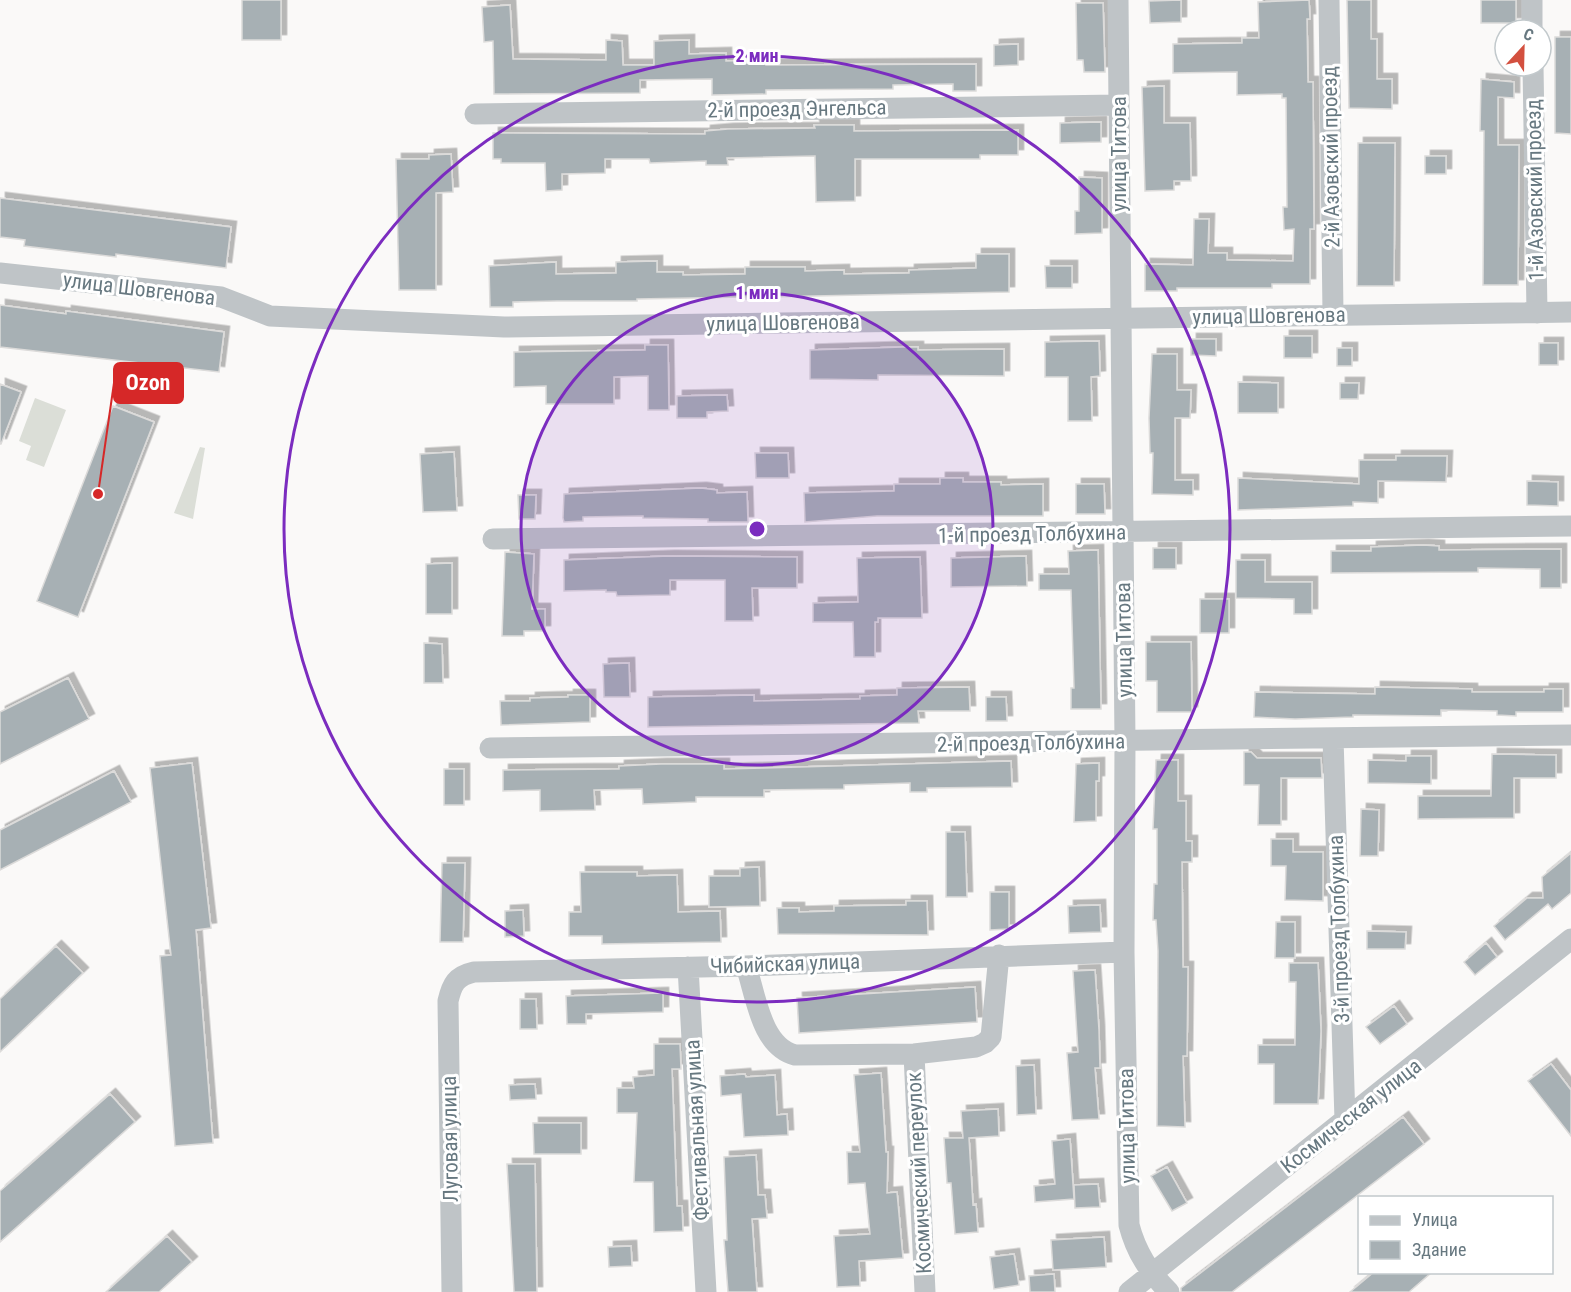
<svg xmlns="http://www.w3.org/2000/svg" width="1571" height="1292" viewBox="0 0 1571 1292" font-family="'Roboto Condensed',sans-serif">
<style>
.green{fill:#dbded7}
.building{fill:#a7b0b4;stroke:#dcdbda;stroke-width:1.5;filter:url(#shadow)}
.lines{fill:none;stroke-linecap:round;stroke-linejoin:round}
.minor{stroke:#bfc4c7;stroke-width:21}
.ring{fill:none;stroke:#7b2cbf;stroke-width:3}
.labels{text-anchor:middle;stroke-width:6;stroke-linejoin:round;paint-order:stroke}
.street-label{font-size:21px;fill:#677880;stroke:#fff}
.centre{fill:#7b2cbf;stroke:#fff;stroke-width:3}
.ring-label{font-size:18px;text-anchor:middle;font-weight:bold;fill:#7b2cbf;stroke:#fff;stroke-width:6;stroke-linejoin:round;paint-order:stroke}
.leader{fill:none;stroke:#d62828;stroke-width:2}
.callout-dot{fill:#d62828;stroke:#fff;stroke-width:2}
.callout{fill:#d62828;stroke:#d62828;stroke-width:2}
.callout-label{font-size:22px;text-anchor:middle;font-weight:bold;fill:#fff}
</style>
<defs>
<filter id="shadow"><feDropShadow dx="5.5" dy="-5.5" stdDeviation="0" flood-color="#0004"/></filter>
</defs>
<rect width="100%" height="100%" fill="#faf9f8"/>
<path class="green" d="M35,398l31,12 -22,57 -18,-7 5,-14 -12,-5z
M200,447l5,1 -12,71 -19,-6z"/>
<path class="building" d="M242,0h39v40h-39z
M1181,0v22l-31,1 -1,-22z
M1309,0l1,19h-3l1,63h5l1,147h-4v55h-38v4h-95v3h-32v-27l48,1 1,-46h15l-1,34h19v7l66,1 1,-32 -10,1 -1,-23h4l-1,-109h-4v-4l-45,1v-23l-64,1v-29l69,-1v-5h17l-1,-36z
M1347,0h24v39h6v40h15v30l-43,-1z
M1481,0h35v23h-35z
M1076,3h27l2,69h-21l-1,-12h-6z
M510,5l3,54 93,1v-20l16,1 1,24h31v-24l35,-1v14l37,-1v8l40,-1v5l210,-1v27h-23v-7l-60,1v4l-127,1v4l-54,1v-16l-72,1v13l-146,1 -1,-53 -9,1 -2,-35z
M1555,37h16v97l-16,-1z
M1018,44v21l-24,1v-21z
M1481,79l33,3v16l-16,-1v48h21l-1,140h-35l1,-154h-4z
M1164,86v37h26l1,58h-17v9l-29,1 -3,-104z
M1101,122v20l-41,1v-20z
M814,125h40v6l164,-1v25h-38v4h-125v42l-39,1 -1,-46 -88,2 1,7h-22v-4l-56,2 -1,-4h-44v14l-43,1v16l-16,1 -1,-28h-44v-4h-8v-26l212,1v-3l23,-2 87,-1z
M1358,143h37l-1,143h-37z
M451,154l2,38 -17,1v97h-37l-3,-131h33v-4z
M1425,156h21v18h-21z
M1079,177l23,1v55l-27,1v-23h4z
M0,198l231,29 -5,41 -110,-14v3l-92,-11 1,-6 -25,-3z
M976,254h33v38l-244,5v2h-19v-2l-109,2v2h-80l-44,1v5h-23l-1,-41 67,-4v12l60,-1v-11l41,-1v11h26v3l62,-1v-7h60v4l39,-1v4l65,-1v-3l67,-2z
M1045,266h27v22h-26z
M0,305l66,9v-3l158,21 -5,40 -219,-25z
M1284,336h28v22h-28z
M1191,339h25v17l-25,-1z
M1099,341l1,35 -9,1 1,44h-24v-44h-23v-35z
M1539,343h19v22h-19z
M645,345h23l1,65h-21v-34l-34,1v27h-68v-18l-32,1v-35l131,-2z
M903,347h15v3l86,-1v27l-126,-1v5l-68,-1v-29z
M1337,348h15v18h-15z
M1152,354h25v36h14l-1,28h-15v62h18v15l-41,-1 1,-41h-3l-1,-35z
M1238,382l40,1v30h-40z
M1340,383h19l-1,16h-18z
M0,384l21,8 -20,52h-1z
M727,395l1,16 -21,1v6h-30v-22z
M113,406l41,16 -76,195 -41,-16z
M454,452l3,59 -34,1 -3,-58z
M755,453h33l1,25h-33z
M1396,456h51l-1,26 -68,-1v22l-25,-1v4l-115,4v-32l121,6v-24h37z
M940,478h23v4h38v3l42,-1v32h-166l-72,6 -1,-29 90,-2v-7h46z
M1527,481l31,1v24l-31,-1z
M1076,484h28l1,30h-29z
M701,488l16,2v3l30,-1 1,30h-40v-3l-65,-1v-2l-60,1v4l-19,1 -1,-4 1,-24z
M518,495h18l-1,24h-16z
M1423,545l16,1v4l122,-1v39h-21v-19l-62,-1v4l-147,1v-22h40v-4z
M1153,548h23v21h-23z
M1098,550l3,159h-30v-21h3l-3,-98h-32v-16h30l-1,-23z
M505,552l29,2 -2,55h13v22h-21v5h-22z
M669,556l128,1v31h-45l1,33h-28v-41h-55v15l-53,1 -1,-4h-10v-2l-42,1v-31z
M1026,556l1,30 -76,1v-29z
M920,557l2,61h-44v4h-3v35h-21l-1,-35h-40v-19l45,-1 -1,-44z
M1236,560h29v22h47v32h-18v-15l-58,-1z
M452,563v51h-26v-50z
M1200,599h29v34h-29z
M1146,642h45l1,70h-35v-31h-11z
M424,643l18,1 1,39h-19z
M629,663l1,34h-26l-1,-33z
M68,678l21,41 -89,45v-52z
M969,687l1,24h-52l1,12 -271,4v-30l106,-2v6l106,-2v-3l37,-1v-7z
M1375,687l97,2v3h72v-3h19v23h-47v4l-19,-1v-4l-56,-1v6l-88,-1v2l-58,2 -41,-2 1,-25 120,2z
M568,695h22v27l-89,3 -1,-24h30v-3l38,-1z
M986,697h20l1,24h-21z
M1244,752h7l6,6h64l1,20h-41v47h-23l1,-40h-15z
M1492,754l64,1v23h-42v40l-96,1v-23h73z
M1406,756h25v28l-63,-1v-23l38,1z
M1156,760h22v41h8v40h6v21h-10l1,105h5l-1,89h-4l2,71 -28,-1 1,-175 -2,-31h-3l1,-36h3v-55h-4z
M1011,761l1,26 -85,1v4h-17v-9l-66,2v4l-80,1v7h-68v5l-53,2 -1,-15 -48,1 1,20 -55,1v-21l-37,1v-21l116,-1v-3l42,-2h63v5z
M192,763l19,165 -15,2 17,213 -38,3 -15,-190 11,-1 -21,-187z
M1099,763v18h-3v40l-22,1 2,-58z
M444,769h20v36h-20z
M114,771l17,31 -131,68v-40z
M1361,809l18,1 -1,46h-18z
M946,832h19l2,65h-21z
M1271,839h22v13h30v49l-38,-1 1,-34h-15z
M1571,853v40l-19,16 -4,-5 -43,36 -11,-14 33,-28h16l-1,-21z
M442,863h23l-2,79h-23z
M759,867l1,39 -51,1v-31h31v-8z
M580,872h57v4l40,-1 1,37 42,-1 1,31 -119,2v-8h-33v-24h12z
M990,892h19v37l-19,1z
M906,901h21l1,34 -150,-1 -1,-26h22v4l35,-1v-5l72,-1z
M1100,905l1,27 -32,1 -1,-27z
M523,910l1,26 -19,1v-26z
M1276,922h19v36h-20z
M1367,931l39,1 -1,17h-38z
M1486,943l11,14 -22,18 -11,-13z
M56,946l27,27 -83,79v-53z
M1289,963h29l3,68 -3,73h-44v-40h-16v-19h37l1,-63h-7z
M1095,970l4,60 1,38h-5l4,51 -27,1 -5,-67 11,-1 -5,-81z
M975,987l2,35 -178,11 -2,-35z
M663,993v19l-77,2v10h-19l-1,-28z
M520,999h16l1,30h-17z
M1394,1006l13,18 -27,20 -14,-17z
M654,1044h26l1,25h-9l5,137h5l1,25 -29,1 -1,-50h-19l3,-69h-20v-25h17l-1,-11 21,-2z
M1551,1064l20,26v46l-43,-55z
M1034,1065l2,49 -19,1 -1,-49z
M881,1073l5,79h2l-1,41 10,-1 6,66 -44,3 1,25 -23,1 -3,-51 36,-2 -5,-51 -17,1 -1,-32h13l-6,-77z
M745,1074l1,3 29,-2 2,40 10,-1 1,21 -44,2 -3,-43 -20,2 -1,-20z
M535,1084l1,15 -26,1 -1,-15z
M110,1094l25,28 -135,120v-51z
M998,1109l1,27 -30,2 4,67 3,-1 2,28 -23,2 -4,-51h-4l-3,-45h19l-2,-27z
M1403,1117l21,27 -192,148h-51v-4z
M533,1123h48v31h-47z
M1070,1139l4,60 -39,3 -1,-16 21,-2 -3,-43z
M756,1155l2,40h7l2,23 -15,1 5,73h-29l-4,-52h3l-3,-83z
M507,1164h28l2,128h-23z
M1167,1167l20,36 -15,8 -21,-35z
M1098,1184l2,23 -25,1 -1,-23z
M167,1236l25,26 -33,30h-53z
M1104,1237l2,30 -53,3 -2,-30z
M631,1246l1,20 -23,1 -1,-20z
M1014,1254l5,31 -25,4 -4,-32z
M1374,1272h58l-23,20h-59z
M1054,1274l1,18h-25l-1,-16z"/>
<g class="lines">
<path class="minor" d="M1118,0l7,742 -1,210 5,273c7,27 20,47 40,67
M1329,0l4,314
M1532,0v30
M1533,66l4,247
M475,114l643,-9
M0,273l221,24 49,19 234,11 1067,-15
M493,539l1078,-13
M1333,738l12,382
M490,748l1081,-13
M746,966c10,30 15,80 49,89l119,-1 62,-7 9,-4 6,-6 8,-82
M688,967l18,325
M914,1054l11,238
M452,1292l-4,-291c4,-17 8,-25 26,-29l272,-6 378,-14
M1129,1292l442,-353"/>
</g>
<circle cx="757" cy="529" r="236" fill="#7b2cbf" fill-opacity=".12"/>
<g class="ring">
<circle cx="757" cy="529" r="236"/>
<circle cx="757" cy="529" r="473"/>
</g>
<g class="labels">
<g class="street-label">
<text transform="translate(797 109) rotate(-1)" y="7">2-й проезд Энгельса</text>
<text transform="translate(1119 154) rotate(-90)" y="7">улица Титова</text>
<text transform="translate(1331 157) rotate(-91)" y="7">2-й Азовский проезд</text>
<text transform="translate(1535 190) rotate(-91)" y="7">1-й Азовский проезд</text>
<text transform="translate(139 289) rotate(7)" y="7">улица Шовгенова</text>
<text transform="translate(1269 316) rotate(-1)" y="7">улица Шовгенова</text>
<text transform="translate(783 323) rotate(-1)" y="7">улица Шовгенова</text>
<text transform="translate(1032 534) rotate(-1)" y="7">1-й проезд Толбухина</text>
<text transform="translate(1124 640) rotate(-91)" y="7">улица Титова</text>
<text transform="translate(1031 743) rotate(-1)" y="7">2-й проезд Толбухина</text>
<text transform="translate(1339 929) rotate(-92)" y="7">3-й проезд Толбухина</text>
<text transform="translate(785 964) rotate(-2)" y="7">Чибийская улица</text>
<text transform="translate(1351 1116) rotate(-38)" y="7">Космическая улица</text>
<text transform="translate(1127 1126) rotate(-91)" y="7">улица Титова</text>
<text transform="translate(697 1130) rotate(-93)" y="7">Фестивальная улица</text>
<text transform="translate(450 1139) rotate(-91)" y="7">Луговая улица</text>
<text transform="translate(919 1173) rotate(-93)" y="7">Космический переулок</text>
</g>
</g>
<circle cx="757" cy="529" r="9" class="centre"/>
<g class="ring-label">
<text x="757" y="62">2 мин</text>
<text x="757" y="299">1 мин</text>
</g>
<path class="leader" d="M98 494L114 383"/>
<circle class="callout-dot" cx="98" cy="494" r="6"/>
<rect class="callout" x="114" y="363" width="69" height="40" rx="6"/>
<g class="callout-label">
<text x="148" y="390">Ozon</text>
</g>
<rect x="1358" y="1196" width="195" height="78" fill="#ffffff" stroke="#c2c9cc" stroke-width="1.5"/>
<rect x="1370" y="1216" width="30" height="9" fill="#bfc4c7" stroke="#c2c9cc" stroke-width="1.5"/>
<text x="1412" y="1226" font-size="18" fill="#677880">Улица</text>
<rect x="1370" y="1241" width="30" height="18" fill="#a7b0b4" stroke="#c2c9cc" stroke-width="1.5"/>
<text x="1412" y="1256" font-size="18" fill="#677880">Здание</text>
<g transform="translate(1523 48) rotate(22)"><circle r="28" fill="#ffffff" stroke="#c2c9cc" stroke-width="1.5"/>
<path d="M0-4.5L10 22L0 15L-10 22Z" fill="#d3503f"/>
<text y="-9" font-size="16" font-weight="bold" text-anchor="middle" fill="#677880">С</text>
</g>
</svg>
